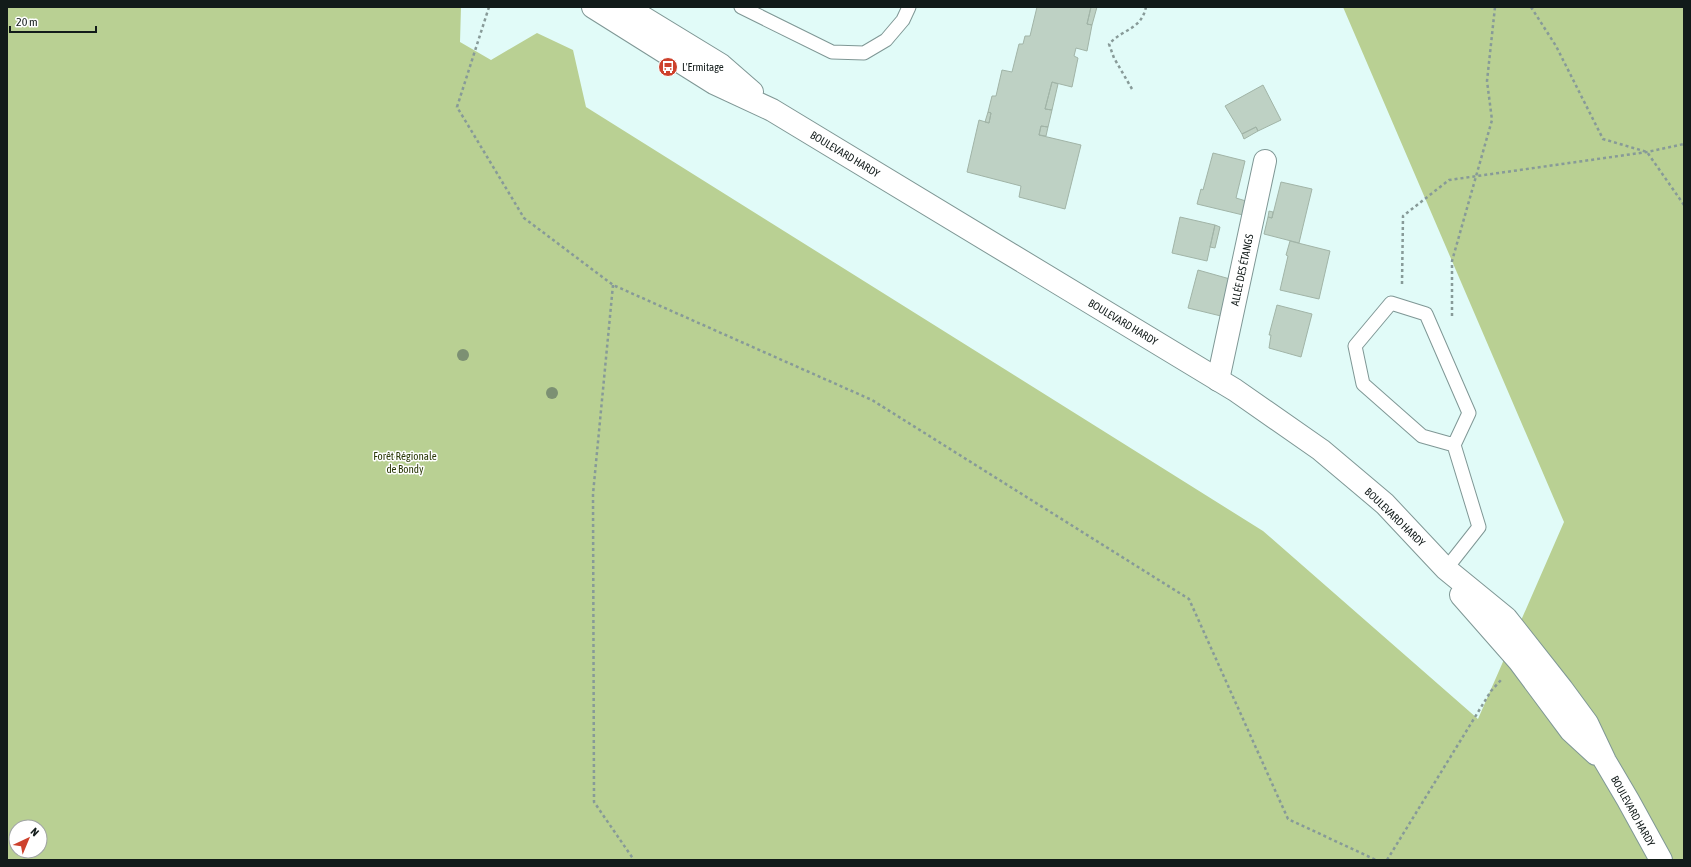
<svg xmlns="http://www.w3.org/2000/svg" width="1691" height="867" viewBox="0 0 1691 867" font-family="'Asap Condensed',sans-serif">
<style>
.green{fill:#b9d093;fill-rule:evenodd}
.building{fill:#bed1c4;stroke:#a1b4a7}
.lines{fill:none;stroke-linecap:round;stroke-linejoin:round}
.service-casing{stroke:#7f9795;stroke-width:15}
.minor-casing{stroke:#7f9795;stroke-width:24}
.tertiary-casing{stroke:#7f9795;stroke-width:24}
.path{stroke:#879a98;stroke-width:2.5;stroke-dasharray:3 3;stroke-linecap:butt}
.service{stroke:#fff;stroke-width:13}
.minor{stroke:#fff;stroke-width:22}
.tertiary{stroke:#fff;stroke-width:22}
.tree{fill:#7c9073}
.labels{text-anchor:middle;stroke-width:3;stroke-linejoin:round;paint-order:stroke}
.poi-label{font-size:11px;fill:#121b1a;stroke:#fff;text-anchor:start}
.street-label{font-size:11px;fill:#121b1a;stroke:#fff}
.park-label{font-size:11px;fill:#2a3807;stroke:#fff}
</style>
<rect width="100%" height="100%" fill="#e1fbf8"/>
<path class="green" d="M7,7h454l-1,35 31,18 46,-27 36,17 13,57 677,424 215,188 86,-197 -221,-515h341v853h-1677zM16,827h24v24h-24z"/>
<path class="building" d="M1037,7h54l-4,17 5,1 -5,26 -11,-3 -2,8 4,2 -6,29 -20,-5 -7,27 7,1 -4,17 -7,-1 -2,9 42,10 -16,64 -46,-12 2,-11 -54,-14 12,-52 10,3 2,-10 -3,-1 4,-16h4l6,-26 10,2 7,-28h4l2,-8h5z
M1091,7h6l-5,18 -5,-1z
M1052,82l6,2 -6,26 -7,-1z
M1263,85l18,35 -23,11 -2,-4 -14,7 -17,-28z
M988,112l3,1 -2,10 -4,-1z
M1041,126l7,1 -2,9 -7,-1z
M1256,127l2,4 -14,8 -2,-5z
M1213,153l32,8 -9,37 10,3 -3,14 -46,-11 4,-15 2,1z
M1281,182l31,7 -13,54 -35,-9 4,-17 4,1z
M1269,211l4,1 -1,6 -4,-1z
M1180,217l35,8 -8,36 -35,-8z
M1215,225l5,2 -5,21 -5,-1z
M1290,241l40,10 -11,48 -39,-9 8,-34 -2,-1z
M1198,270l32,9 -9,37 -33,-8z
M1277,305l35,9 -11,43 -32,-9 2,-13h-2z"/>
<g class="lines">
<g class="service-casing">
<path id="service" d="M741,7l91,45 32,1 22,-13 17,-20 6,-13
M1446,569l33,-42 -25,-82 15,-32 -43,-99 -35,-11 -36,43 8,38 59,52 32,9"/>
</g>
<g class="minor-casing">
<path id="minor" d="M1218,380l47,-219"/>
</g>
<g class="tertiary-casing">
<path id="tertiary" d="M593,7l121,76 58,27 463,280 86,60 64,54 61,65 60,49 56,71 25,34 18,38 23,39 33,60
M626,7l95,58 31,27
M1461,595l58,66 52,70 25,23"/>
</g>
<path class="path" d="M489,7l-32,100 67,111 89,67 259,115 317,199 99,220 88,41
M1531,7l25,39 47,93 44,13 37,53
M1132,89l-18,-31 -5,-14c15,-16 32,-14 37,-37
M1402,284l1,-68 46,-36 198,-28 37,-8
M613,285l-20,209 1,308 40,58
M1452,316v-55l40,-141 -5,-39 8,-74
M1387,860l104,-169 10,-11"/>
<use href="#service" class="service"/>
<use href="#minor" class="minor"/>
<use href="#tertiary" class="tertiary"/>
</g>
<g class="tree">
<circle cx="463" cy="355" r="6"/>
<circle cx="552" cy="393" r="6"/>
</g>
<defs>
<g id="bus-disc" transform="scale(1)"><circle r="9.5" fill="#cd412c" stroke="#fff"/><path d="M-5-6H5V4H4V6H2V4H-2V6H-4V4H-5ZM-3.5-4V0h7V-4ZM-3.5 1.2v1.5H-2V1.2ZM2 1.2v1.5H3.5V1.2Z" fill="#fff"/></g>
</defs>
<g fill-rule="evenodd">
<use href="#bus-disc" x="668" y="67"/>
</g>
<g class="labels">
<g class="poi-label">
<text x="682" y="71">L'Ermitage</text>
</g>
<g class="street-label">
<text transform="translate(845 154) rotate(31)" y="4">BOULEVARD HARDY</text>
<text transform="translate(1242 270) rotate(-78)" y="4">ALLÉE DES ÉTANGS</text>
<text transform="translate(1123 322) rotate(31)" y="4">BOULEVARD HARDY</text>
<text transform="translate(1395 517) rotate(44)" y="4">BOULEVARD HARDY</text>
<text transform="translate(1633 811) rotate(61)" y="4">BOULEVARD HARDY</text>
</g>
<g class="park-label">
<text x="405" y="460">Forêt Régionale<tspan x="405" dy="13">de Bondy</tspan></text>
</g>
</g>
<rect width="1691" height="867" fill="none" stroke="#121b1a" stroke-width="16"/>
<g transform="translate(28 839) rotate(44)"><circle r="19" fill="#ffffff" stroke="#a0a4a3"/>
<path d="M0-3L7 15L0 10L-7 15Z" fill="#cd412c"/>
<text y="-6" font-size="11" font-weight="bold" text-anchor="middle" fill="#121b1a">N</text>
</g>
<path d="M10 26v6h86v-6" fill="none" stroke="#121b1a" stroke-width="2"/>
<text x="16" y="26" font-size="12" fill="#121b1a" stroke="#ffffff" stroke-width="3" paint-order="stroke">20 m</text>
</svg>
